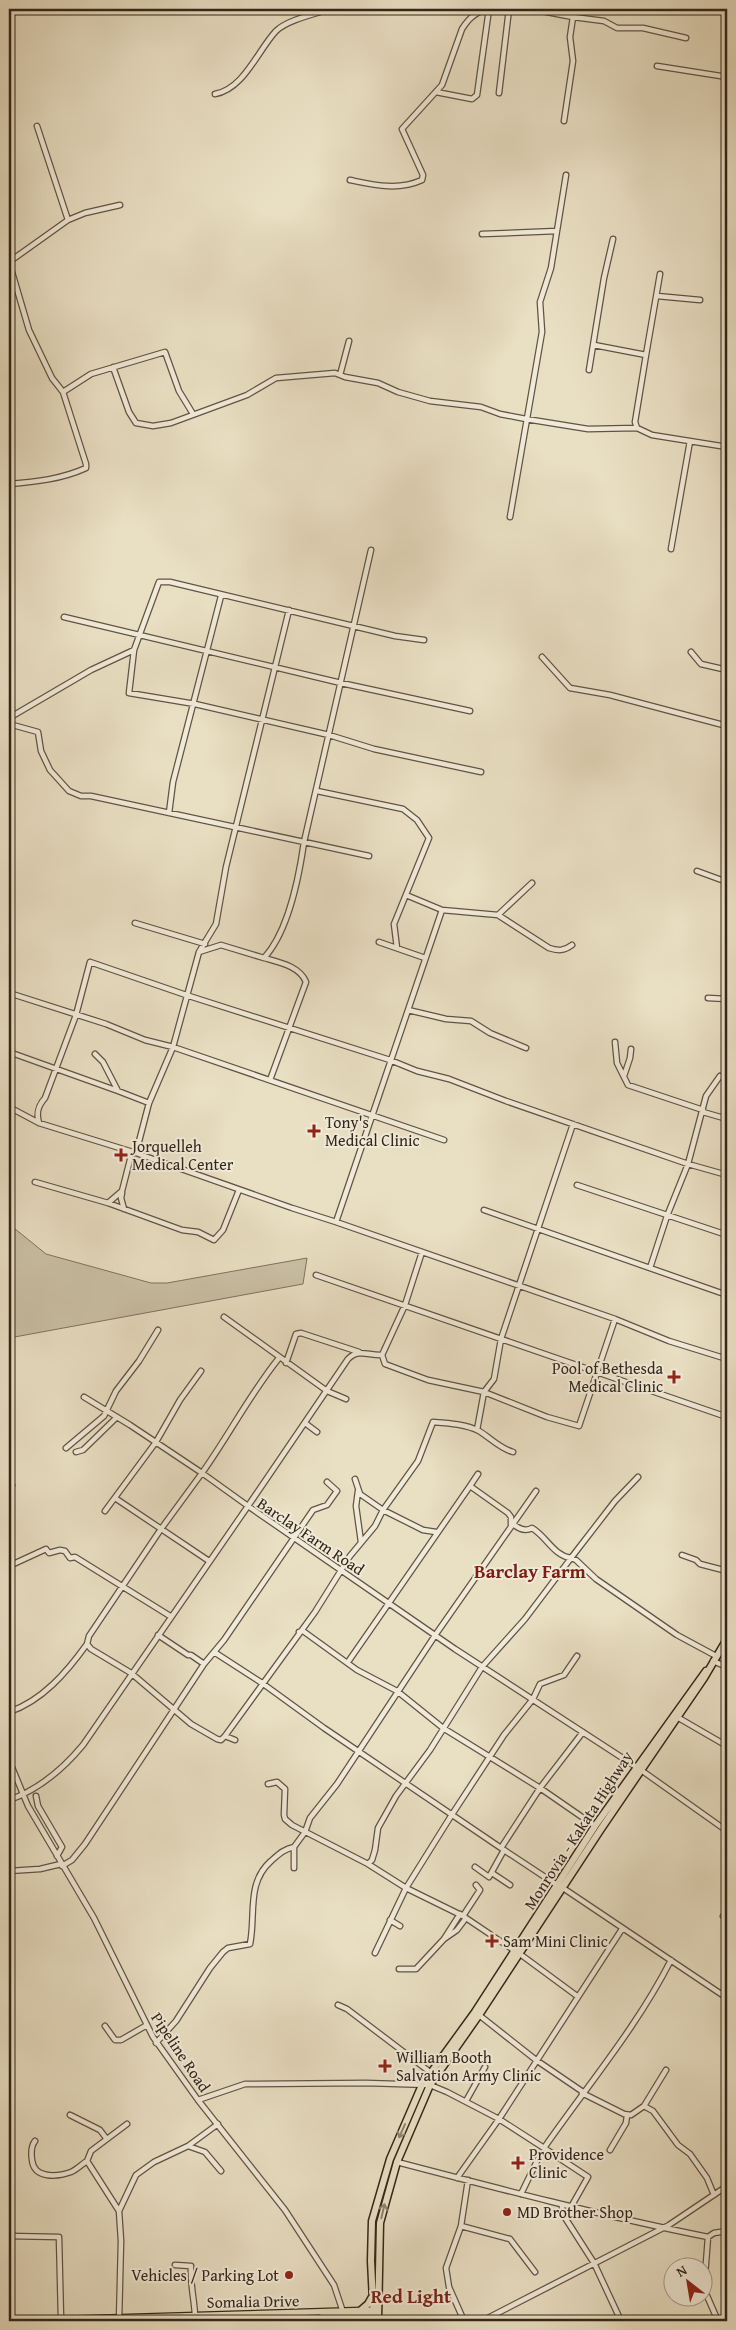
<svg xmlns="http://www.w3.org/2000/svg" width="736" height="2330" viewBox="0 0 736 2330" font-family="'Gentium Book Plus',serif">
<style>
.green{fill:#cac0a6;stroke:#7e7360}
.lines{fill:none;stroke-linecap:round;stroke-linejoin:round}
.minor-casing{stroke:#605444;stroke-width:7}
.major-casing{stroke:#322619;stroke-width:8}
.highway-casing{stroke:#322619;stroke-width:9}
.minor{stroke:#f1ead8;stroke-width:4.5}
.major{stroke:#e9dfc3;stroke-width:5.5}
.highway{stroke:#e9dfc3;stroke-width:6}
.oneway{stroke:#8e826e}
.poi-dot{fill:#8f2418;stroke:#f1ead8;stroke-width:2}
.labels{text-anchor:middle;stroke-width:4;stroke-linejoin:round;paint-order:stroke}
.poi-label{font-size:16px;fill:#322619;stroke:#f1ead8;text-anchor:start}
.street-label{font-size:16px;fill:#322619;stroke:#f1ead8}
.quarter-label{font-size:19px;font-weight:bold;fill:#7a1f14;stroke:#f1ead8}
</style>
<rect width="100%" height="100%" fill="#e9dfc3"/>
<filter id="stains"><feTurbulence type="fractalNoise" baseFrequency=".004" numOctaves="4"/><feColorMatrix values="0 0 0 0 .2 0 0 0 0 .09 0 0 0 0 .02 0 0 0 .5 -.17"/></filter>
<radialGradient id="worn" r=".72"><stop offset=".6" stop-color="#630" stop-opacity="0"/><stop offset="1" stop-color="#630" stop-opacity=".3"/></radialGradient>
<path class="green" d="M9,1224l37,30 105,29h16l140,-25 -4,26 -294,54z"/>
<g class="lines">
<g class="minor-casing">
<path id="minor" d="M11,9v3
M531,9l42,8 -3,20 3,24 -9,60
M573,17l31,4 13,7h26l43,10
M657,66l70,11
M436,92l36,7 5,-4 12,-86
M499,93l10,-84
M215,94c29,-5 43,-44 61,-63 11,-11 39,-17 54,-22
M37,126l31,94
M350,180c24,5 48,11 72,0l1,-5 -21,-46 40,-44 20,-56c7,-11 12,-15 24,-20
M482,234l75,-3
M9,262l59,-42 17,-7 35,-8
M657,296l43,4
M594,345l52,10 -11,67 2,6
M646,355l14,-81
M113,367l16,45 7,11 17,3 18,-3 76,-28 29,-17 59,-5 10,4 33,6 20,9 32,9 51,6 19,7 26,5 62,10 49,-1 15,7 75,12
M589,370l15,-92 9,-39
M340,375l9,-34
M63,392l28,-18 74,-22 14,39 14,23
M9,484c26,-2 53,-5 77,-16v-4l-23,-72 -11,-14 -23,-48 -20,-68
M510,517l32,-185 -2,-30 11,-34 15,-93
M671,549l19,-108
M64,617l277,66 129,28
M424,640l-29,-4 -225,-54h-11l-25,68 -5,43 66,11 134,31 45,14 107,23
M691,652l10,12 26,6
M542,657l28,31 40,7 117,31
M9,718l82,-48 43,-20
M9,724l29,8 3,19 9,19 19,21 12,5h10l278,60
M317,791l86,18 14,11 12,18 -35,86 3,24
M169,813l4,-31 48,-186
M697,871l30,11
M406,895l36,15
M498,915l51,33c9,3 15,3 23,-3
M135,923l70,21
M725,941l2,1
M379,942l46,16
M199,952l17,-28 10,-57 63,-257
M264,958c14,4 36,8 42,24l-36,98
M9,993l97,31 39,16 28,7 271,93
M708,998l19,1
M408,1010l38,9 25,2 19,12 36,15
M615,1042l2,21 11,22 75,25
M9,1052l109,39
M95,1054l8,8 15,29 31,12
M624,1076l6,-18 1,-9
M9,1107l30,16 97,30 156,55 44,14 279,97 54,22 58,18
M703,1112l24,7
M39,1123c-3,-10 -1,-17 6,-25l31,-83 14,-53 96,33 204,65 27,11 32,8 57,22 182,63 39,11
M136,1153l13,-50 24,-56 26,-95 22,-7 43,13c24,-26 35,-81 40,-116l67,-292
M35,1182l73,21 74,27 16,2 16,8 9,-10 16,-40
M577,1185l150,50
M122,1193l-1,5 3,11
M108,1203l14,-12 10,-39
M484,1210l243,85
M336,1222l106,-312 56,5 34,-32
M650,1268l17,-52 21,-52 18,-68 14,-20
M316,1275l411,142
M224,1317l103,74 19,8
M382,1355l3,9 43,16 56,12 63,25 32,9 36,-107
M286,1363l10,-29 5,-1 58,19
M84,1397l46,28 72,48c27,-38 48,-79 77,-115
M305,1423l12,9
M477,1430l7,-38 10,-13 7,-40 72,-215
M66,1448l38,-32 12,-25 23,-30 19,-31
M76,1452l7,-2 34,-33
M355,1479l5,15 23,16 40,20 13,2
M470,1486l8,-12
M9,1487l3,-2
M358,1491l-2,15 5,36
M115,1498l94,63
M105,1511l51,-69 24,-42 21,-29
M513,1524c6,5 12,8 19,4 15,9 21,27 39,30l44,-57 23,-24
M682,1555l14,5 4,4 27,7
M9,1566l37,-17 3,4 11,-3 5,1 5,7 5,-1 95,59
M299,1632l4,-1 54,39 40,21 46,37 97,60 55,38
M158,1635l30,20h3l13,9 20,-24 89,-130 14,-5 10,-14 -10,-9
M214,1652l48,31 62,45 177,120
M713,1661l14,6
M348,1662l122,-176 38,27 3,4v8
M9,1712c33,-11 58,-40 78,-68
M677,1717l50,29
M225,1736l90,-124 35,-56 25,-30 8,-16 35,-49 15,-39c14,1 33,2 46,9 13,8 20,17 34,21
M235,1740l-10,-4 -4,4 -4,-1 -26,-15 -60,-51 -40,-24 -4,-5 2,-8 72,-107 41,-56 46,33 100,-147c11,-11 21,-3 34,-4l23,-50 17,-53
M9,1760l19,46 66,112 59,119 45,63 87,110 49,75 9,27
M268,1784l9,-2 8,7 -1,26 1,4 7,6 76,39 38,24 57,28 52,35
M36,1796l2,10 24,41 -5,9
M9,1800c29,-10 54,-31 74,-55l165,-239 207,143 186,121 86,61
M504,1850l53,35
M368,1864l4,-4 3,-10 3,-22 18,-32 34,-46 52,-83 43,-48 46,-61 5,2 20,19 81,56 39,21
M62,1866l10,-6 13,-16 119,-180
M475,1867l14,10 15,-27 -3,-2 39,-60 43,-56
M294,1868v-21l11,-15 5,-14 27,-34 99,-150 100,-143
M9,1871l31,-2 21,-5
M492,1873l18,12
M563,1888l164,110
M463,1916l17,-26 -4,-5
M723,1916l4,3
M390,1920l10,6
M444,1939l16,-25
M375,1953l31,-65 45,-72 53,-81 29,-36 7,-15 24,-9 13,-19
M520,1954l57,42
M399,1969h17l28,-30 13,-9 9,-12
M338,2005l9,4 83,63
M479,2015l57,45 47,32
M105,2026l10,14h6l26,-15
M156,2043l20,-22 34,-53 13,-16 5,-4 22,-4c6,-29 -4,-61 21,-83 8,-7 13,-12 23,-14
M582,2093l42,21 7,1 13,-9 22,-36
M198,2100l47,-16 121,-1 64,2 17,7 52,27 45,29c43,-62 93,-121 127,-188
M466,2101l19,-34
M644,2106l9,5 25,34 12,9 17,24 7,17
M70,2115l30,15 6,8
M35,2141c-4,5 -4,12 -3,19 2,19 25,17 39,12 5,-2 11,-8 16,-11
M188,2146l17,6 16,19
M544,2148l44,29 -17,30
M610,2150l16,-27 1,-8
M397,2162c103,27 206,54 311,75l6,-4 13,-2
M457,2178l42,-59 123,-190
M521,2194l17,-35
M562,2205v8l32,50 27,58
M119,2211l17,-36 18,-13 34,-16 30,-22
M461,2226l49,13 25,33
M9,2236l50,1 2,82
M708,2237l-4,52 14,32
M175,2265l16,1c-1,17 3,32 4,49
M119,2321l2,-80 -2,-30 -32,-50 4,-10 36,-27
M464,2321l-15,-34 -3,-19 15,-42 7,-46
M482,2321l187,-96 58,-39"/>
</g>
<g class="major-casing">
<path id="major" d="M323,2316l53,-2
M9,2321l369,-11
M131,2321l155,-3"/>
</g>
<g class="highway-casing">
<path id="highway" d="M360,2311l8,-7 4,-7
M359,2316l11,5
M374,2321l-3,-60 1,-40 18,-62 32,-74 53,-73 120,-186 111,-155
M378,2321l2,-98 17,-61 33,-77 49,-70 122,-186 103,-151 23,-39"/>
</g>
<use href="#minor" class="minor"/>
<use href="#major" class="major"/>
<use href="#highway" class="highway"/>
</g>
<defs><path id="oneway-shaft" d="M-6 0H5M1.5-3L5.5 0L1.5 3" fill="none" stroke-width="1.6" stroke-linecap="round" stroke-linejoin="round" transform="scale(1.25)"/></defs>
<g class="oneway">
<use href="#oneway-shaft" transform="translate(402 2131) rotate(114)"/>
<use href="#oneway-shaft" transform="translate(383 2211) rotate(-77)"/>
</g>
<g class="poi-dot">
<path d="M311.5 1123.5h5v5h5v5h-5v5h-5v-5h-5v-5h5z"/>
<path d="M118.5 1147.5h5v5h5v5h-5v5h-5v-5h-5v-5h5z"/>
<path d="M671.5 1369.5h5v5h5v5h-5v5h-5v-5h-5v-5h5z"/>
<path d="M489.5 1933.5h5v5h5v5h-5v5h-5v-5h-5v-5h5z"/>
<path d="M382.5 2058.5h5v5h5v5h-5v5h-5v-5h-5v-5h5z"/>
<path d="M515.5 2155.5h5v5h5v5h-5v5h-5v-5h-5v-5h5z"/>
<circle cx="507" cy="2212" r="5"/>
<circle cx="289" cy="2275" r="5"/>
</g>
<g class="labels">
<g class="poi-label">
<text x="325" y="1128">Tony's<tspan x="325" dy="18">Medical Clinic</tspan></text>
<text x="132" y="1152">Jorquelleh<tspan x="132" dy="18">Medical Center</tspan></text>
<text x="663" y="1374" text-anchor="end">Pool of Bethesda<tspan x="663" dy="18">Medical Clinic</tspan></text>
<text x="503" y="1947">Sam Mini Clinic</text>
<text x="396" y="2063">William Booth<tspan x="396" dy="18">Salvation Army Clinic</tspan></text>
<text x="529" y="2160">Providence<tspan x="529" dy="18">Clinic</tspan></text>
<text x="517" y="2218">MD Brother Shop</text>
<text x="279" y="2281" text-anchor="end">Vehicles / Parking Lot</text>
</g>
<g class="street-label">
<text transform="translate(311 1536) rotate(34)" y="6">Barclay Farm Road</text>
<text transform="translate(578 1830) rotate(-57)" y="6">Monrovia - Kakata Highway</text>
<text transform="translate(181 2052) rotate(56)" y="6">Pipeline Road</text>
<text transform="translate(253 2301) rotate(-1)" y="6">Somalia Drive</text>
</g>
<g class="quarter-label">
<text x="530" y="1578">Barclay Farm</text>
<text x="411" y="2303">Red Light</text>
</g>
</g>
<rect width="736" height="2330" fill="none" stroke="#e9dfc3" stroke-width="30"/>
<rect x="10" y="10" width="716" height="2310" fill="none" stroke="#322619" stroke-width="2.5"/>
<rect x="15" y="15" width="706" height="2300" fill="none" stroke="#322619"/>
<g transform="translate(688 2282) rotate(329)"><circle r="24" fill="#f1ead8" stroke="#a59c8c"/>
<path d="M0-4L9 19L0 12L-9 19Z" fill="#8f2418"/>
<text y="-8" font-size="14" font-weight="bold" text-anchor="middle" fill="#322619">N</text>
</g>
<rect width="100%" height="100%" filter="url(#stains)"/>
<rect width="100%" height="100%" fill="url(#worn)"/>
</svg>
